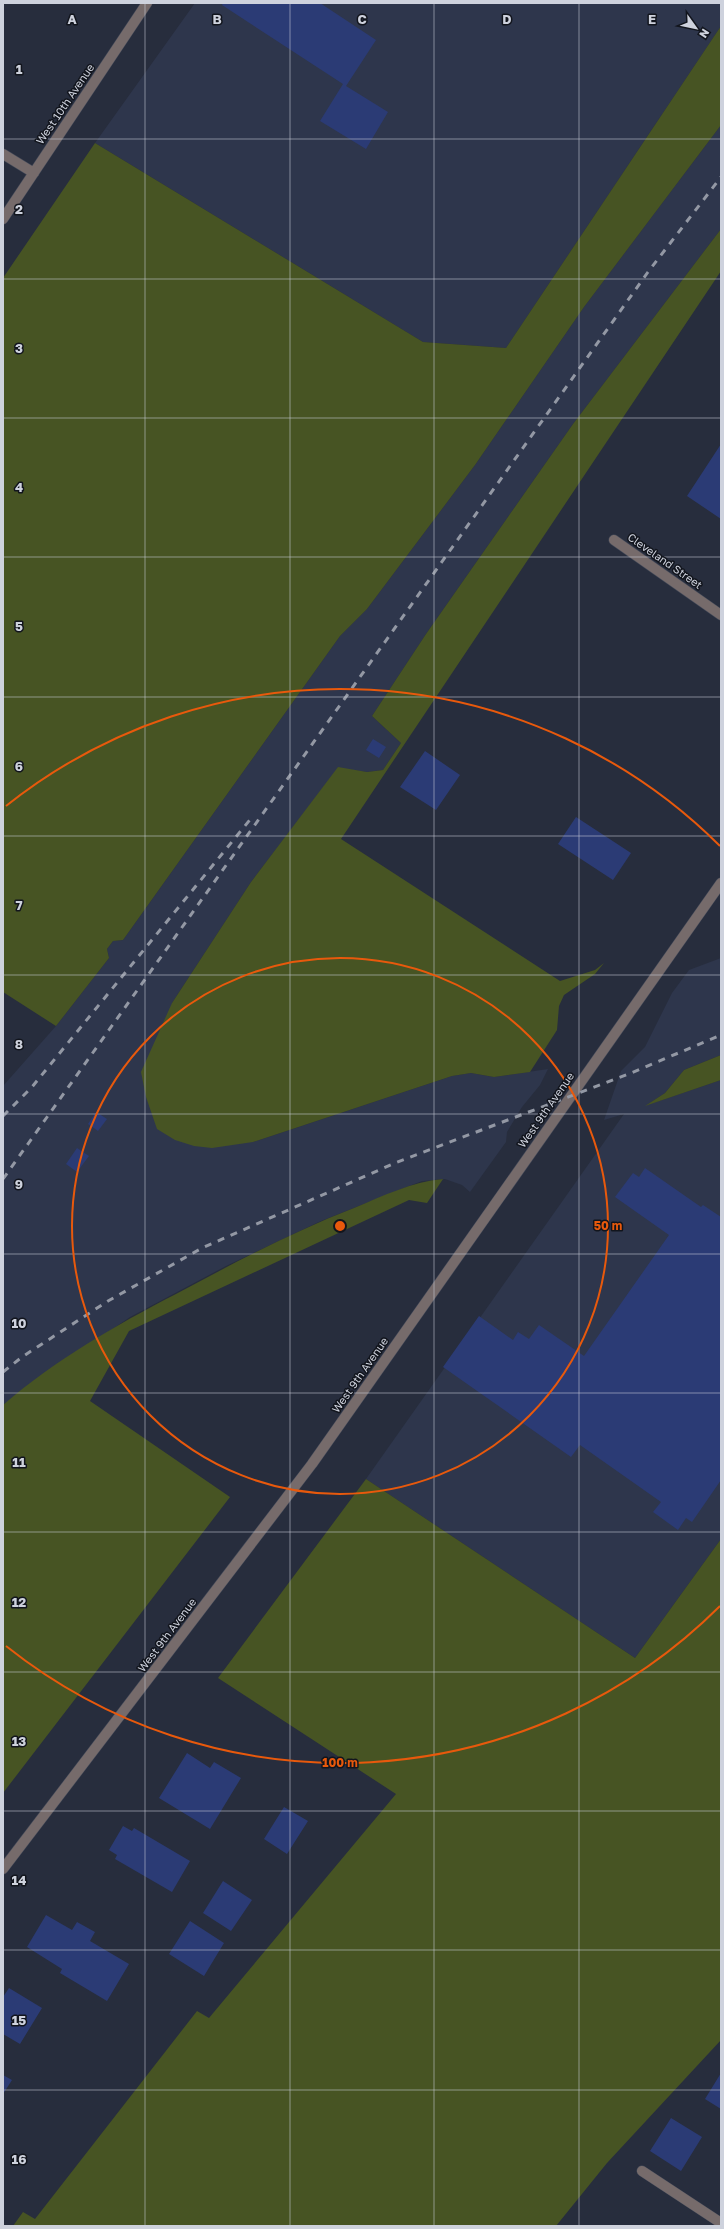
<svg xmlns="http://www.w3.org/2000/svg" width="724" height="2229" viewBox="0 0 724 2229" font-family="'Golos Text',sans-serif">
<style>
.built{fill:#2e364c}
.green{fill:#475423}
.building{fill:#2b3b75}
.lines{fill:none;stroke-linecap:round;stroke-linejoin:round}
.minor-casing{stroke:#454b5a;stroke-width:11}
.minor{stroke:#766b6b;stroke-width:10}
.rail{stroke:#9398a4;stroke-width:3;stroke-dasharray:7 7;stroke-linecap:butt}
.grid{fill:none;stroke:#ced2dd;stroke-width:1;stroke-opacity:0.55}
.ring{fill:none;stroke:#e8590c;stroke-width:2}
.labels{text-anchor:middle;stroke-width:3;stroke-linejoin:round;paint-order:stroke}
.street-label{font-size:11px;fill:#ced2dd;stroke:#12151d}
.grid-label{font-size:13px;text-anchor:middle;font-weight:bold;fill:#ced2dd;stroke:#12151d;stroke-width:3;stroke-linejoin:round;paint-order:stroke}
.centre{fill:#e8590c;stroke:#12151d;stroke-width:2}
.ring-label{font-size:12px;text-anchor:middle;font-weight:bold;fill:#e8590c;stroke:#12151d;stroke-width:3;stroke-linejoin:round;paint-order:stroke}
</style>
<rect width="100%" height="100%" fill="#272d3d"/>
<path class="built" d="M195,3h526v23l-215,322 -83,-6 -328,-199z
M721,125v104l-148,195 -147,210 -54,82 29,27 -18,27 -16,2 -29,-4 -87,114 -79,121 81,139 199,-66 19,-3 23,4 54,-8 -8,16 -18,22 -15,25 -1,10 -36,50 -8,-7 -17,-6 -23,2 -101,40 -95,45 -96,51 -127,88v-319l53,-60 53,-68 -2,-9 6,-8 10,-1 217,-304 27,-27 108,-144 109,-158z
M721,958v97l-37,15 -19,23 -18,12 74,-25v459l-86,119 -269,-179 258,-365 -20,6 17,-49 24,-24 27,-54 17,-23z"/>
<path class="green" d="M721,26v99l-137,182 -109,158 -108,144 -27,27 -217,304 -10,1 -6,8 2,9 -53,68 -53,-34v-714l92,-135 328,199 83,6z
M721,229v42l-380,568 219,142 35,-11 9,-7 -9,11 -31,21 -5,11 -2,24 -27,42 -36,5 -23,-4 -19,3 -199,66 -41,6 -18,-2 -19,-6 -18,-11 -11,-32 -5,-25 31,-69 79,-121 87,-115 29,5 16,-2 18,-27 -29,-27 54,-82 147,-210z
M721,1055v25l-76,26 20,-13 19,-23z
M443,1179l-16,24 -18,-3 -280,131 -39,70 140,96 -227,296v-388c52,-45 113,-80 173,-111 58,-31 116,-62 178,-86 29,-12 57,-26 89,-29z
M366,1479l269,179 86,-119v501l-114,123 -51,63h-543l10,-14 12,7 162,-208 12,7 187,-224 -178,-116z"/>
<path class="building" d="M223,3h97l56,37 -30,46 42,26 -22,37 -46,-28 23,-37 -121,-79z
M721,444v75l-34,-23z
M373,739l13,8 -7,11 -13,-8z
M425,751l35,24 -24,35 -36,-23z
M576,817l55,36 -18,27 -55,-36z
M96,1112l11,7 -9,12 -10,-7z
M77,1148l12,8 -12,16 -11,-8z
M645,1168l56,39 2,-2 18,12v263l-29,42 -6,-4 -8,12 -25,-18 8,-10 -81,-57 -9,12 -128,-90 36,-51 34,24 5,-8 11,7 10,-14 45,31 85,-121 -54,-38 18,-24 6,4z
M187,1753l23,15 4,-6 27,16 -31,51 -51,-31z
M284,1807l24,14 -21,33 -23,-15z
M123,1826l9,5 2,-3 56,33 -18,31 -57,-33 2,-4 -8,-5z
M223,1881l29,19 -21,31 -28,-18z
M46,1915l26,15 5,-8 18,10 -5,9 39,23 -22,37 -47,-28 2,-4 -35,-22z
M190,1921l34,22 -20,33 -35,-22z
M9,1988l33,20 -22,36 -17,-10v-37z
M721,2073v36l-16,-10z
M3,2075l9,5 -9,14z
M671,2118l31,19 -21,34 -31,-20z"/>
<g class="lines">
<g class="minor-casing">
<path id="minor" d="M3,154l31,19
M3,219l144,-216
M614,540l107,75
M3,1869l309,-405 409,-581
M642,2171l79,52"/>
</g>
<use href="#minor" class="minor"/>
<path class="rail" d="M3,1116l29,-29 221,-271
M3,1179l645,-907 73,-95
M3,1372l19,-15 86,-56 94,-53 193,-85 236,-90 90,-38"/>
</g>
<path class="grid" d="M145,3v2223M290,3v2223M434,3v2223M579,3v2223M3,139h718M3,279h718M3,418h718M3,557h718M3,697h718M3,836h718M3,975h718M3,1114h718M3,1254h718M3,1393h718M3,1532h718M3,1672h718M3,1811h718M3,1950h718M3,2090h718"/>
<g class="ring">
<circle cx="340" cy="1226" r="268"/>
<path d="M720 1606A537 537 0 0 1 6 1646M6 806A537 537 0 0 1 720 846"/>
</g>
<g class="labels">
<g class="street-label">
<text transform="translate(65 104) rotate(-56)" y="4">West 10th Avenue</text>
<text transform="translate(665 561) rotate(35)" y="4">Cleveland Street</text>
<text transform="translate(546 1110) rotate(-55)" y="4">West 9th Avenue</text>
<text transform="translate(360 1375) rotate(-55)" y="4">West 9th Avenue</text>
<text transform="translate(167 1635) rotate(-53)" y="4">West 9th Avenue</text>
</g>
</g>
<g class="grid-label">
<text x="72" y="24">A</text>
<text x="217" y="24">B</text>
<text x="362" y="24">C</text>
<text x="507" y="24">D</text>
<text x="652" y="24">E</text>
<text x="19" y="74">1</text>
<text x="19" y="214">2</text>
<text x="19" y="353">3</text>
<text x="19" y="492">4</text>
<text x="19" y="631">5</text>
<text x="19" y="771">6</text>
<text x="19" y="910">7</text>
<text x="19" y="1049">8</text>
<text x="19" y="1189">9</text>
<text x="19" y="1328">10</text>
<text x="19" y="1467">11</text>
<text x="19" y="1607">12</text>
<text x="19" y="1746">13</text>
<text x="19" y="1885">14</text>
<text x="19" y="2025">15</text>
<text x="19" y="2164">16</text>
</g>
<circle cx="340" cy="1226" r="6" class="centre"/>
<g class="ring-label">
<text x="608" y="1230">50 m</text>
<text x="340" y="1767">100 m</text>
</g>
<rect width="724" height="2229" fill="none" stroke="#ced2dd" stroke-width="8"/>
<g transform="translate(696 28) rotate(123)" stroke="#12151d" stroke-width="3" paint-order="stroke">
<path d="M0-3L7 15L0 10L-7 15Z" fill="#ced2dd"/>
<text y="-6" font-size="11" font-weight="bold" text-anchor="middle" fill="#ced2dd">N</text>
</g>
</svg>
